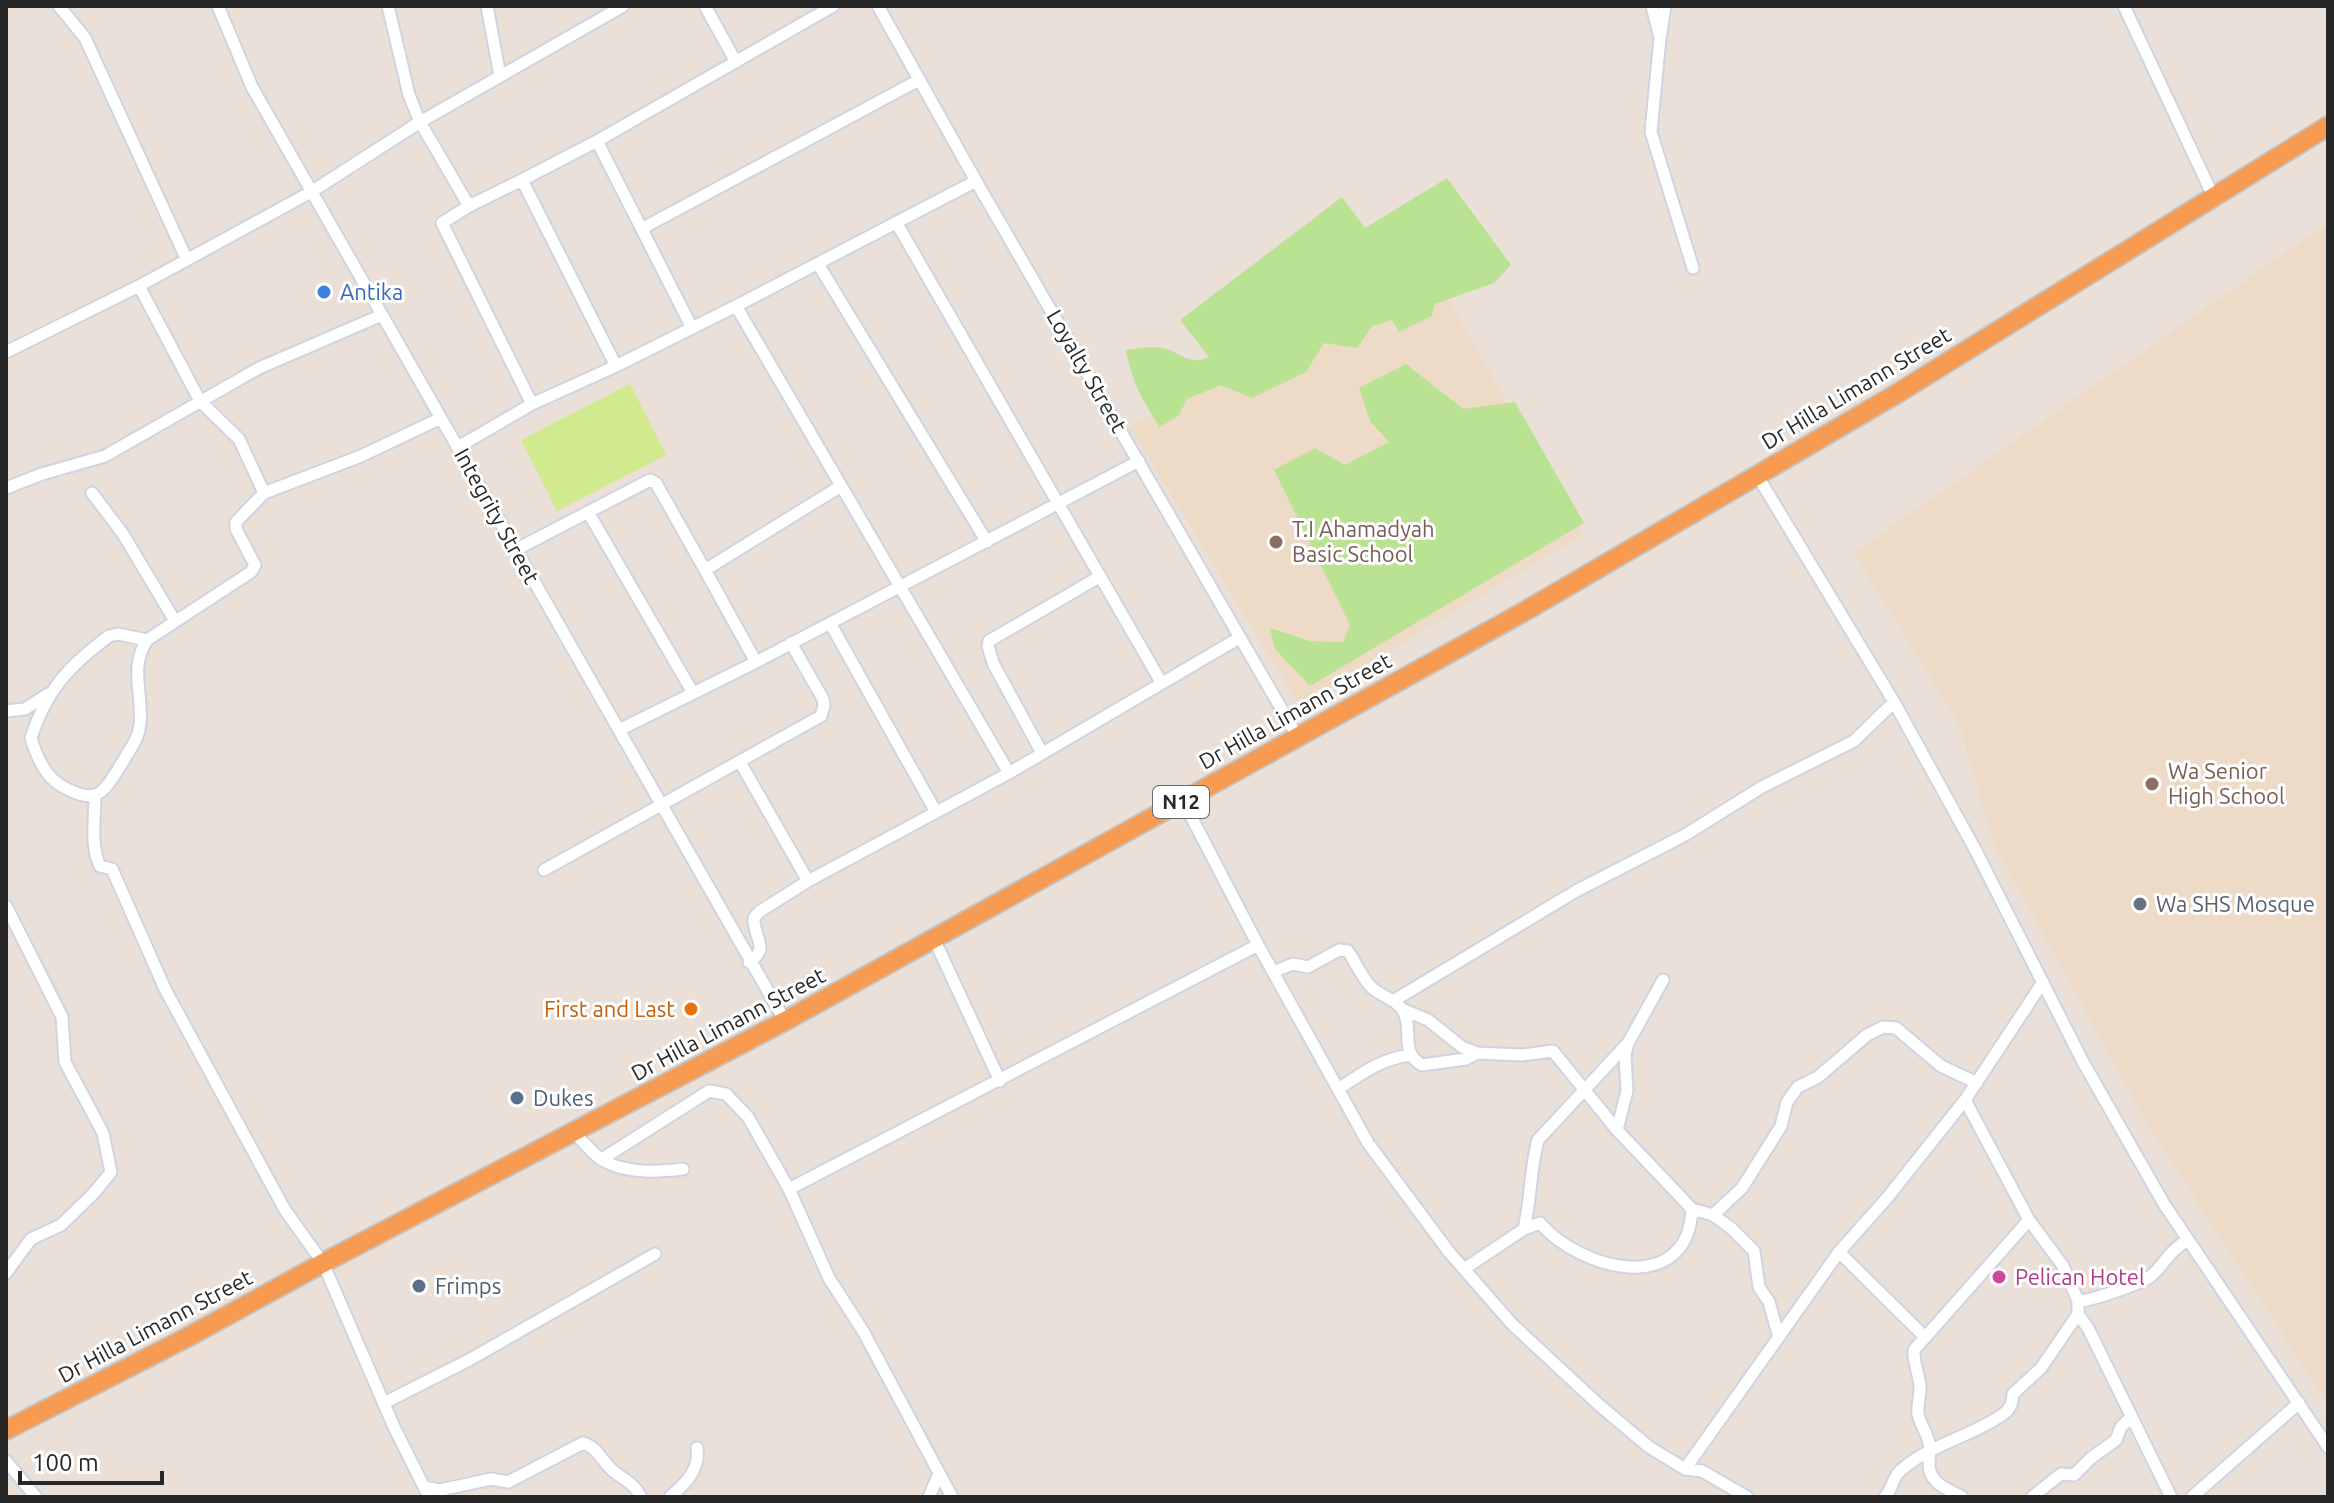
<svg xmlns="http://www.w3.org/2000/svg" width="2334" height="1503" viewBox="0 0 2334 1503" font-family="Ubuntu,sans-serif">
<rect width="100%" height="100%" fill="#eae0d8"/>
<path fill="#eddbc7" d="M 2328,223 L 2328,1404 L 2149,1127 L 1994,844 L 1959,724 L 1854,553 Z
M 1426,260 L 1583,535 L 1299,705 L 1130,427 Z"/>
<path fill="#bae293" d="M 1447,178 L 1511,265 L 1494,283 L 1435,304 L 1432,316 L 1399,332 L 1392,320 L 1372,326 L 1357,348 L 1324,343 L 1306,372 L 1252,398 L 1221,385 L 1187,399 L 1179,415 L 1160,427 C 1143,402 1131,380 1126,350 C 1138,349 1154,345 1166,349 C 1182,354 1191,366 1209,357 L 1180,320 L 1342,197 L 1365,228 Z
M 1406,364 L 1463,409 L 1515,402 L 1584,523 L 1310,686 L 1275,649 L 1270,628 L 1310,641 L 1343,642 L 1350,625 L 1274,470 L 1315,448 L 1345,465 L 1389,442 L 1370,421 L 1359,388 Z"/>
<path fill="#d1ea8e" d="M 630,384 L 666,455 L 557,511 L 521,440 Z"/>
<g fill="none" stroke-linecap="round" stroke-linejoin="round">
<g stroke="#ced4e1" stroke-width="15">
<path id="minor" d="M 59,6 L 85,38 L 187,260
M 218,6 L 252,87 L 785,1021
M 388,6 L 409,95 L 420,122 L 469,206
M 487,6 L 500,76
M 705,6 L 736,62
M 878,6 L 976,181 L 1297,736
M 1652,6 L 1660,38 L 1651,132 L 1693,268
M 2124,6 L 2214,198
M 1661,33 L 1665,6
M 597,141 L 833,6
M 522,180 L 597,141 L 692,328
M 896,222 L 1161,682
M 643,228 L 919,80
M 818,264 L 987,542
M 139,286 L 200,401 L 239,439 L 264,493
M 736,306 L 1009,773
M 6,352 L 139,286 L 311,192 L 420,122 L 623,6
M 532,404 L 442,223 L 469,206 L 522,180 L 616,366
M 458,447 L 532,404 L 616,366 L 736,306 L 976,181
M 1757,475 L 1894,702 L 1976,851 L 2083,1062 L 2164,1204 L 2328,1447
M 6,488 L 42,474 L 105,456 L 259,368 L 382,315
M 92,493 L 123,534 L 175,621
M 588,512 L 693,693
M 515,550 L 650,480 L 656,483 L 705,570
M 830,623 L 936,812
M 147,640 L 118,634 L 109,636 C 69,666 46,690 31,738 C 36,755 44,775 60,785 C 98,807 103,793 122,763 C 129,750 139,739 140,724 C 143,693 129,668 147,640 L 251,572 L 255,565 L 236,529 L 236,522 L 264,493 L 361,456 L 441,418
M 756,662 L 705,570 L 841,486
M 6,711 L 25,709 L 48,694
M 619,730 L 756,662 L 1139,461
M 1042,753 L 993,663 L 988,646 L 989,641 L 1099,577
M 740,762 L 808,881
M 95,796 C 95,820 90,845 100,866 L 112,869 L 165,989 L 285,1210 L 323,1263 L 394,1427 L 429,1497
M 1183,801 L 1258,945 L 1368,1143 L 1449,1252 L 1512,1324 L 1598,1404 L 1649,1447 L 1685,1469 L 1702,1471 L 1747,1497
M 544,870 L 821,716 L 824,706 L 823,699 L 791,643
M 6,906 L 62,1017 L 65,1062 L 103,1133 L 111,1172 L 94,1193 L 61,1225 L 31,1239 L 6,1273
M 934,939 L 1000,1081
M 749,962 C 771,948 753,938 754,918 L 759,912 L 808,881 L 1009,773 L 1239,638
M 1273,972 L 1293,964 L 1308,967 L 1339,950 L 1348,951 C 1356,963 1362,978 1372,988 C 1381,996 1395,999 1402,1009 C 1415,1029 1398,1051 1422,1065 L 1466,1059 L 1477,1053 L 1522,1055 L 1553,1051 L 1617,1130 L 1692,1209 L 1713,1215 L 1731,1228 L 1754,1251 L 1759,1287 L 1769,1302 L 1778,1334
M 1393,1001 L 1576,891 L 1685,835 L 1762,787 L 1854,741 L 1894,702
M 1402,1009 L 1428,1020 L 1462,1047 L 1477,1053
M 1338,1089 C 1365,1072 1377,1061 1409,1055
M 1965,1100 L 2029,1220 L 2063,1266 L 2078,1301 L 2078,1314 L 2088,1328 L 2171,1497
M 1617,1130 L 1627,1091 L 1625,1055 L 1628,1043 L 1663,980
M 574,1133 C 583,1141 592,1153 602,1160 C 627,1174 656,1172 683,1169
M 602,1159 L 709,1091 L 726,1094 L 748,1117 L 789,1189 L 829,1278 L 863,1331 L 952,1497
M 789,1189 L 1258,945
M 1713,1215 L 1742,1188 L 1781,1126 L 1787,1102 L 1798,1087 L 1818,1077 L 1867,1035 L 1883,1027 L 1896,1028 L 1941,1066 L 1977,1083
M 1524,1229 C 1531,1199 1530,1170 1538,1140 L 1628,1043
M 1839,1252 L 1925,1337
M 1464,1269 L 1524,1229 L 1540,1223 C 1580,1270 1688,1298 1692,1209
M 2078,1301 C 2091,1301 2140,1284 2151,1276 C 2165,1264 2170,1249 2187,1241
M 384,1403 L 469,1360 L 655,1254
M 6,1461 L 36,1497
M 1685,1469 L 1839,1252 L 1887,1198 L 1965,1100 L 2043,982
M 424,1487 L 440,1490 L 491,1479 L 508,1482 L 583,1443 C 597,1447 602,1461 612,1470 C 624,1480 634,1483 641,1497
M 670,1497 C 685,1484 700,1470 697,1448
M 929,1497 L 938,1476
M 1885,1497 C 1893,1488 1892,1478 1901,1470 C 1931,1444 1970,1437 2002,1415 C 2010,1410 2012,1404 2013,1394 L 2041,1368 L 2078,1314
M 1962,1497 C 1954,1492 1941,1488 1935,1480 C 1924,1468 1932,1456 1929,1443 C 1927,1433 1920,1424 1918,1414 C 1917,1405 1920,1397 1920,1388 C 1920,1375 1913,1364 1914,1350 L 2029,1220
M 2032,1497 L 2061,1474 L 2074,1475 L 2091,1458 L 2116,1440 L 2121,1427 L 2131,1417
M 2192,1497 L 2299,1403"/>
</g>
<g stroke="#c3c3c3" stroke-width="22">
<path id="trunk" d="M 6,1430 L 188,1337 L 323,1263 L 785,1021 L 1527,610 L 1898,393 L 2328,126"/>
</g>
<use href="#minor" stroke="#fff" stroke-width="11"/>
<use href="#trunk" stroke="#f89b52" stroke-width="18"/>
</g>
<circle fill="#3f7fe0" stroke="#fff" stroke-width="3" cx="324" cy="292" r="8"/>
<g fill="#8d6e63" stroke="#fff" stroke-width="3">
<circle cx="1276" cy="542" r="8"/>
<circle cx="2152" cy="784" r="8"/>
</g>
<circle fill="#6b7280" stroke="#fff" stroke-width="3" cx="2140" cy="904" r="8"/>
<circle fill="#e8710a" stroke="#fff" stroke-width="3" cx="691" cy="1009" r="8"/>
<g fill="#5c6f8a" stroke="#fff" stroke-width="3">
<circle cx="517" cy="1098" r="8"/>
<circle cx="419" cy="1286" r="8"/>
</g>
<circle fill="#d1479c" stroke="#fff" stroke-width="3" cx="1999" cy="1277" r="8"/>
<g text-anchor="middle" stroke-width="6" stroke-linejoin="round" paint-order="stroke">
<rect fill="#fff" stroke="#686868" stroke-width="2" x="1153" y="786" width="56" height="32" rx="6"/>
<g font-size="20" font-weight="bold" fill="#272727">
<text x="1181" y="809">N12</text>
</g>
<g font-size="22" fill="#366cbe" stroke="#fff" text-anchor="start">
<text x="340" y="300">Antika</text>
</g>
<g font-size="22" fill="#272727" stroke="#fff">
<text transform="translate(1087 371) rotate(60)" y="8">Loyalty Street</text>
<text transform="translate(1856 388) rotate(-31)" y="8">Dr Hilla Limann Street</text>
<text transform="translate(497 516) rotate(61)" y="8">Integrity Street</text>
<text transform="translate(1295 711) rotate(-29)" y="8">Dr Hilla Limann Street</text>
<text transform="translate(728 1024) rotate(-28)" y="8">Dr Hilla Limann Street</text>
<text transform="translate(155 1326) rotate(-28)" y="8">Dr Hilla Limann Street</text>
</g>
<g font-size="22" fill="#785e54" stroke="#fff" text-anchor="start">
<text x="1292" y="537">T.I Ahamadyah<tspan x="1292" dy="25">Basic School</tspan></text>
<text x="2168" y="779">Wa Senior<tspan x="2168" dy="25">High School</tspan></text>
</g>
<g font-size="22" fill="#5b616d" stroke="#fff" text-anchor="start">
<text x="2156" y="912">Wa SHS Mosque</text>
</g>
<g font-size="22" fill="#c56008" stroke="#fff" text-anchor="end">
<text x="675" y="1017">First and Last</text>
</g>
<g font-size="22" fill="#4e5e75" stroke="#fff" text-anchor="start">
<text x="533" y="1106">Dukes</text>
<text x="435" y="1294">Frimps</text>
</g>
<g font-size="22" fill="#b23c85" stroke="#fff" text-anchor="start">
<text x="2015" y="1285">Pelican Hotel</text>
</g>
</g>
<rect width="2334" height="1503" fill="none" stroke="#272727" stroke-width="16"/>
<path d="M20 1471v12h142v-12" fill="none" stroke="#272727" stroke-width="4"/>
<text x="32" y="1471" font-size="24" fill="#272727" stroke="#ffffff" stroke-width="6" paint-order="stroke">100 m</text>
</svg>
